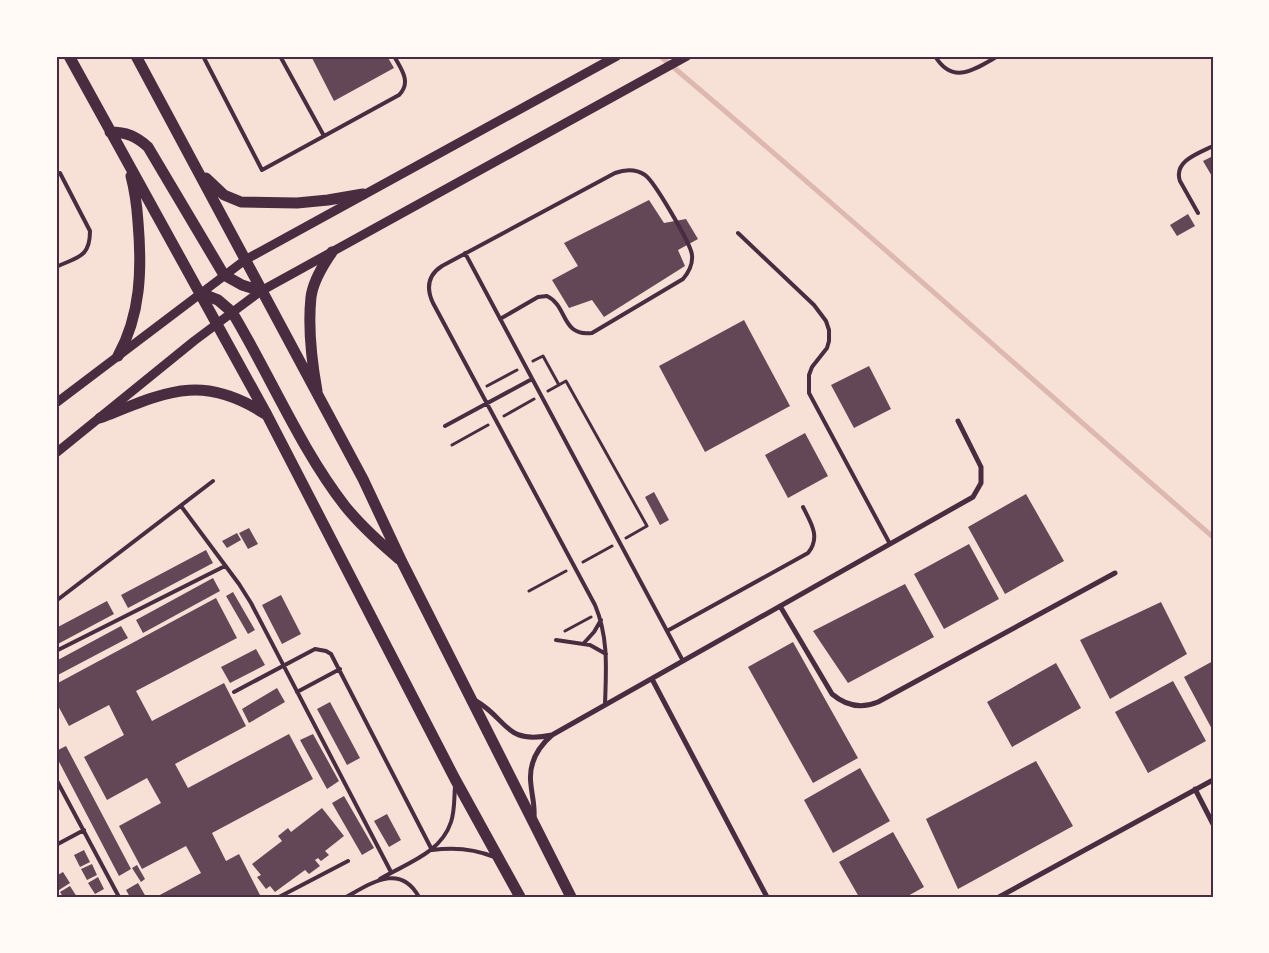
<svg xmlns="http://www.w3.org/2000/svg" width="1269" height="953" viewBox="0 0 1269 953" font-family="'Noto Serif',serif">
<rect width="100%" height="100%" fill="#f7e1d7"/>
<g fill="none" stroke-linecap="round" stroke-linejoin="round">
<path stroke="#dcb8b0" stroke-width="5" d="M 660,56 C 847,213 1028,377 1213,537"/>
</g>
<path fill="#644757" d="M 311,56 L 387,56 L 394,68 L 334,101 Z
M 1213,156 L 1213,178 L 1203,161 Z
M 649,200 L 664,223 L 686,219 L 698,239 L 678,250 L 685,266 L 604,317 L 592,300 L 569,308 L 552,280 L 578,266 L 564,243 Z
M 1188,214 L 1195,226 L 1177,236 L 1170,225 Z
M 744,320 L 790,406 L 705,452 L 659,366 Z
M 869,366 L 891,409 L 854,428 L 831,385 Z
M 805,433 L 828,476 L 788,498 L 765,455 Z
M 654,492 L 669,520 L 660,525 L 645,497 Z
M 1026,494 L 1064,561 L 1005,594 L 968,527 Z
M 249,528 L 258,544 L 248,549 L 239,533 Z
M 237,533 L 241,540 L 227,548 L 222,541 Z
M 969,544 L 999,599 L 944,629 L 914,574 Z
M 206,550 L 213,563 L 128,608 L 121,595 Z
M 213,578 L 220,591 L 143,633 L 136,620 Z
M 905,584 L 934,637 L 848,683 L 813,631 Z
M 233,592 L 255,630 L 248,634 L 226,596 Z
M 281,595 L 301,634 L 282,644 L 262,605 Z
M 216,598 L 237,638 L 136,691 L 152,721 L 224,683 L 246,726 L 175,764 L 188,788 L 289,734 L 313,779 L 212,833 L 226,861 L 239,854 L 260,895 L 256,897 L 156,897 L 201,873 L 186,846 L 142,869 L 119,826 L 161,803 L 147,778 L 107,800 L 84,757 L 124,735 L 109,705 L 69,726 L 56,702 L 56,684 Z
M 107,601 L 114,614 L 56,645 L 56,628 Z
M 1161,602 L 1187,654 L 1110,699 L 1080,640 Z
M 121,626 L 128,638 L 56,676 L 56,661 Z
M 793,642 L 858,758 L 813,783 L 748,667 Z
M 256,649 L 265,665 L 230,683 L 221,667 Z
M 1213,661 L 1213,731 L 1184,677 Z
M 1056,663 L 1081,708 L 1012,747 L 987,702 Z
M 1173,681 L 1206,741 L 1148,773 L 1115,712 Z
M 277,688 L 285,702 L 249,723 L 242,709 Z
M 330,702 L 360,758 L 347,765 L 317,709 Z
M 313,734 L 339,781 L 327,789 L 300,740 Z
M 66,746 L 131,869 L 119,876 L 56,756 L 56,751 Z
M 1036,761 L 1073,826 L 958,889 L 926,819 Z
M 860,768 L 890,821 L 833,853 L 804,800 Z
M 344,796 L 374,848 L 362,855 L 332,803 Z
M 322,808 L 344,836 L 325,851 L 329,855 L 321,861 L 318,858 L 315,860 L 320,866 L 309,874 L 305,870 L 275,892 L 270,886 L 266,889 L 257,877 L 261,875 L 252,864 L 282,841 L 278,836 L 288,828 L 291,832 Z
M 387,814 L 401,840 L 389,847 L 374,821 Z
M 893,832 L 924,887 L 906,897 L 859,897 L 839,862 Z
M 84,850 L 90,862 L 80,867 L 74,855 Z
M 92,864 L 97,875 L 87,880 L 81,869 Z
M 137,865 L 145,879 L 141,882 L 132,868 Z
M 63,872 L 70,883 L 59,890 L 56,885 L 56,876 Z
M 98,877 L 104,889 L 95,894 L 88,883 Z
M 138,883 L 146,897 L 130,897 L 126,890 Z
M 70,886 L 77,897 L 63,897 L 60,892 Z"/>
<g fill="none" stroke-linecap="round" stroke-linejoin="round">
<path stroke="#4a2c40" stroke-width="3" d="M 533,361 L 543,356 L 559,385
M 487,386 L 517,370
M 548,391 L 566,381 L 647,526 L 626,538
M 504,416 L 534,399
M 452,445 L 488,425
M 583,562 L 612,546
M 529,591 L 566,571
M 565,631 L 591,617"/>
<path stroke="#4a2c40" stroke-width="4" d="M 203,56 L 262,170 L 399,95 C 412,82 401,69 394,56
M 280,56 L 324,136
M 935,56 C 953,86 975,69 998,56
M 1198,213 L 1180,181 C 1173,161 1199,153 1213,146
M 738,233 L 814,305 L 826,321 L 829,330 L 829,341 L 827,348 L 812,367 L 809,375 L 809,393 L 890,544
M 465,253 L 683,661
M 56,267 C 77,257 90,258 90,231 L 60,173
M 500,319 L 538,297 L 547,296 C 568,306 561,337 592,333 L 683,279 C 689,272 693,265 692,255 C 691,244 654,181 645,175 C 636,169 626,169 615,173 L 442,266 C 428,275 426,288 433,303 L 595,605 C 609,638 606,671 605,705
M 445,426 L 532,379
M 181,506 L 239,584 L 251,603 L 391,872
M 56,601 L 213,481
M 667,631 L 808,553 C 821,537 811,523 803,507
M 556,640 L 590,645 L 606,654
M 584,643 L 594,632 L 601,620
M 56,651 L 225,566
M 234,692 L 315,649 L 326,651 L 331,654 L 432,850
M 297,692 L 340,669
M 56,779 L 119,897
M 56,845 L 84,830
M 432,850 C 454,847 473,848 494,857
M 380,879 C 407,863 441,853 451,822 C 455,810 454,798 455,787
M 279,897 L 348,861
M 346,897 C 370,884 400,862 419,897"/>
<path stroke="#4a2c40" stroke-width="5" d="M 780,606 L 832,694 C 846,706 861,709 878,702 L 1115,573
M 652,679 L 767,897
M 476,701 C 508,719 504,745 552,735
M 1195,789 L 1213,824
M 534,817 C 535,806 532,796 531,785 C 528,764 537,748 552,735 L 973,497 L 981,483 L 981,467 L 958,421
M 999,897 L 1213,780"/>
<path stroke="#4a2c40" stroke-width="9" d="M 56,403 L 245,260 L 617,56
M 56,453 L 194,341 L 261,291 L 687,56"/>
<path stroke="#4a2c40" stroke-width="11" d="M 69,56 L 267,415 L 455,779 L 520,897
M 136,56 L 363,479 L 402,562 L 571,897
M 110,132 C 126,132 136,136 148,147 L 224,275 L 242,285 L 261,291
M 206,178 L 224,195 L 241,202 L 297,203 L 328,200 L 363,194
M 200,293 L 218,300 L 232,312 C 270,375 300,448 345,506 C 361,526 380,543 399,559
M 118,356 C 141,314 142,269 138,222 C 137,207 135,191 131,176
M 317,391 C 312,363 308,325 311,297 C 313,281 323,265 332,252
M 100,418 C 164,393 201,372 265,414"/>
</g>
<rect width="1269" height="953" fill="none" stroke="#fffaf5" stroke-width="115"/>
<rect x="58" y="58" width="1154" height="838" fill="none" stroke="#4a2c40" stroke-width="2"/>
</svg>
